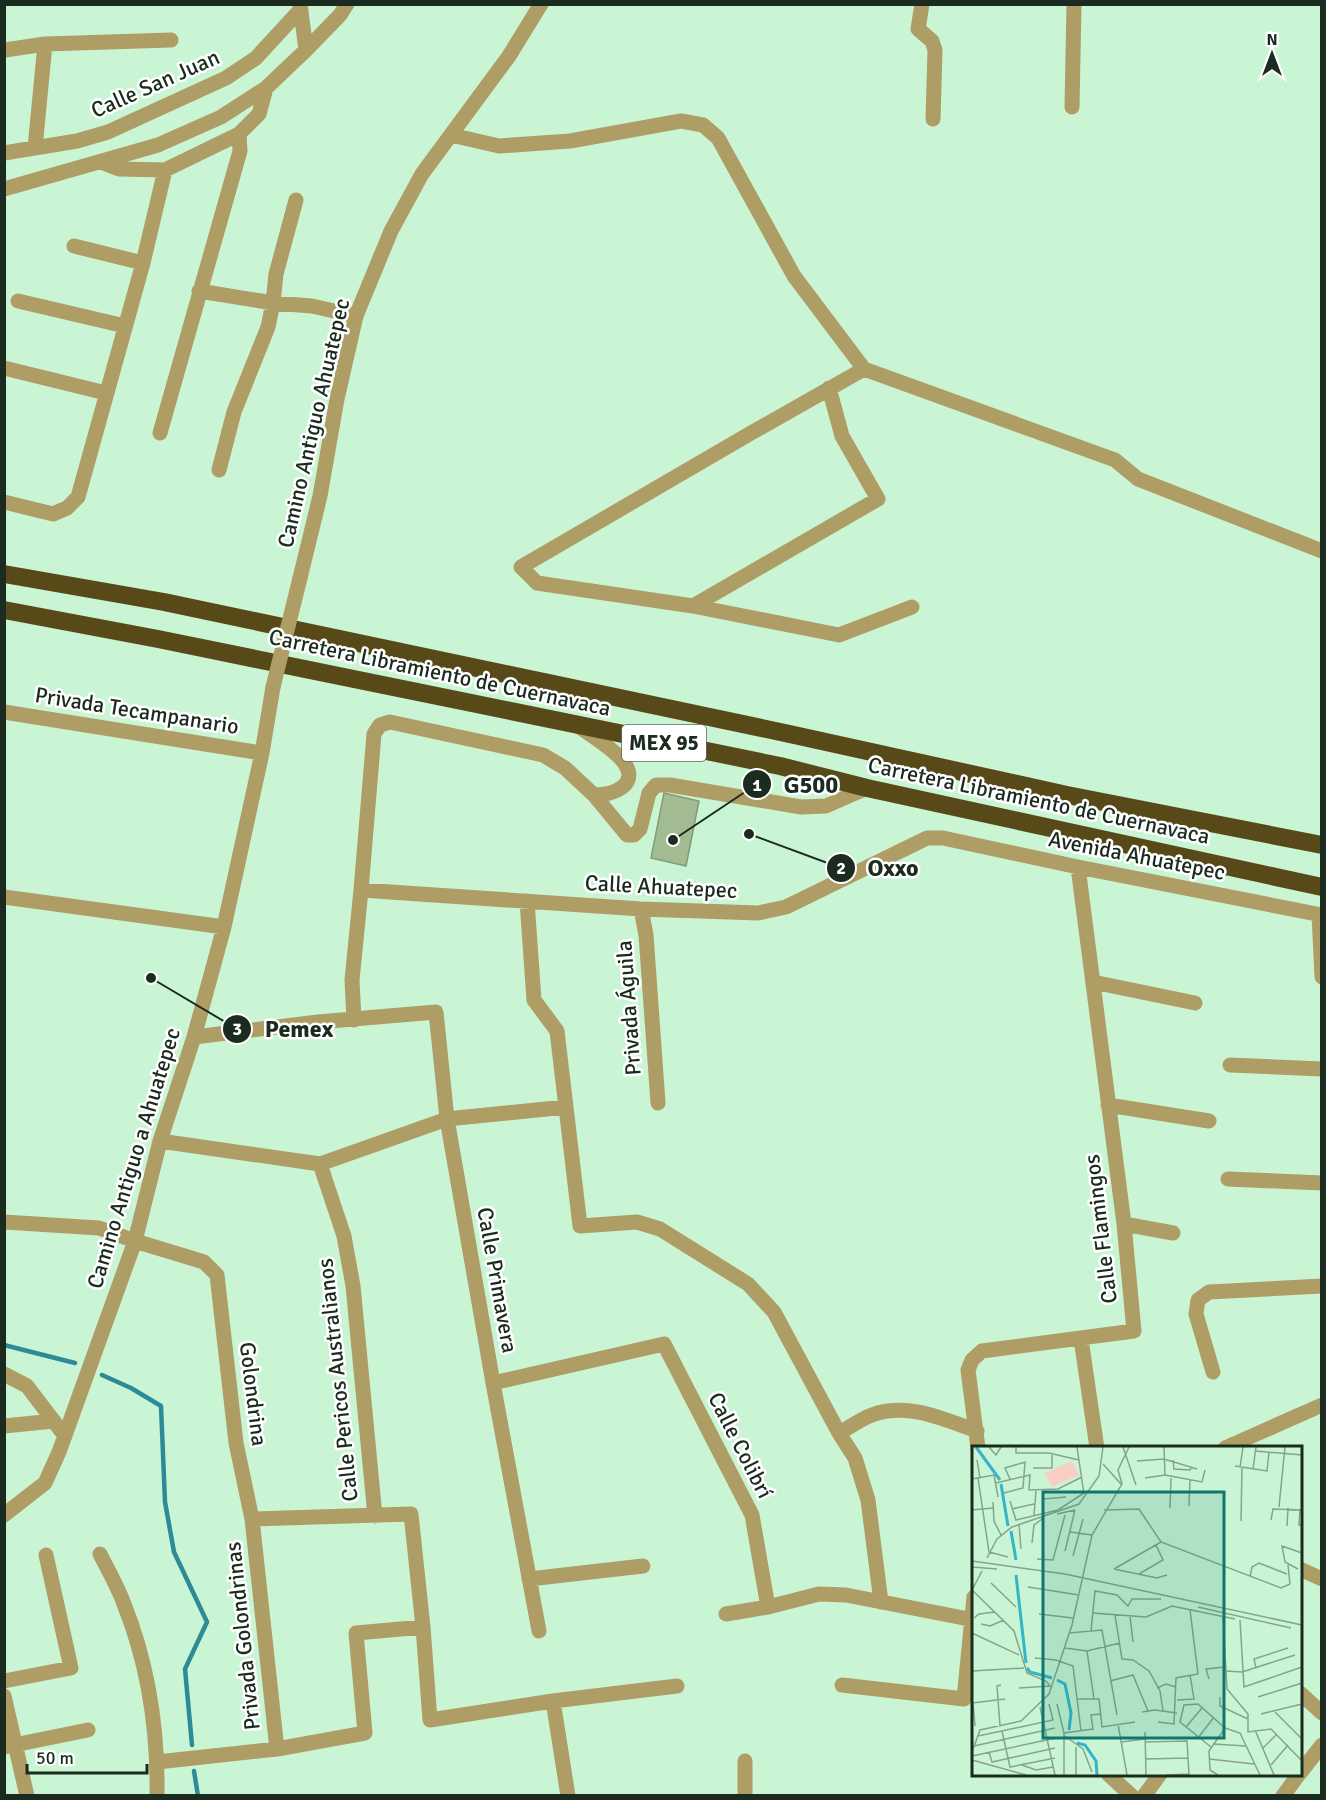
<svg xmlns="http://www.w3.org/2000/svg" width="1326" height="1800" viewBox="0 0 1326 1800" font-family="Signika,sans-serif">
<rect width="100%" height="100%" fill="#caf5d4"/>
<g fill="none" stroke-linecap="round" stroke-linejoin="round">
<path stroke="#2d8b97" stroke-width="4.5" d="M 4,1345 L 75,1363
M 102,1375 L 131,1388 L 161,1406 L 165,1502 L 174,1552 L 207,1622 L 185,1669 L 192,1745
M 194,1771 L 198,1796"/>
</g>
<path fill="#a3bb92" stroke="#859b74" stroke-width="1.5" d="M 664,793 L 699,801 L 686,866 L 651,858 Z"/>
<g fill="none" stroke-linecap="round" stroke-linejoin="round">
<path stroke="#ae9d65" stroke-width="15" d="M 300,4 L 306,50
M 922,4 L 918,29 L 932,41 L 935,50 L 933,119
M 5,50 L 45,44 L 171,40
M 1072,107 L 1074,4
M 451,135 L 499,146 L 570,141 L 681,121 L 703,125 L 718,138 L 794,276 L 864,369 L 1115,460 L 1138,479 L 1322,551
M 35,148 L 45,44
M 4,153 L 77,141 L 108,132 L 226,78 L 256,58 L 301,9
M 101,162 L 119,169 L 165,170 L 239,134 L 259,114 L 266,88
M 4,189 L 158,145 L 221,117 L 266,88 L 306,50 L 340,15 L 347,4
M 74,246 L 143,263
M 199,291 L 273,303 L 312,306 L 356,316
M 18,301 L 125,326
M 4,368 L 106,393
M 864,369 L 751,433 L 521,567 L 537,583 L 693,606 L 839,635 L 912,607
M 160,433 L 240,151 L 239,134
M 219,470 L 234,412 L 268,327 L 273,303 L 276,274 L 296,200
M 4,502 L 53,514 L 67,508 L 78,497 L 143,263 L 165,170
M 300,578 L 320,496 L 337,399 L 356,316 L 391,231 L 422,174 L 509,56 L 541,4
M 693,606 L 878,499 L 842,436 L 829,388
M 4,712 L 262,753
M 578,726 C 592,736 612,748 622,760 C 642,784 614,795 594,795
M 361,890 L 641,909 L 758,913 L 786,907 L 927,838 L 943,838 L 1078,867 L 1322,915
M 4,897 L 224,927
M 527,901 L 534,1000 L 557,1031 L 580,1226 L 637,1222 L 660,1229 L 748,1284 L 774,1312 L 839,1433 L 855,1458 L 868,1500 L 881,1602
M 641,909 L 646,935 L 658,1103
M 1319,915 L 1322,977
M 1093,982 L 1195,1003
M 354,1020 L 352,980 L 361,890 L 374,734 L 380,725 L 390,722 L 543,755 L 565,768 L 594,795 L 627,835 L 634,835 L 640,829 L 649,793 L 656,785 L 670,785 L 801,807 L 826,806 L 867,788
M 194,1037 L 318,1022 L 436,1012 L 447,1119 L 493,1383 L 539,1631
M 1230,1065 L 1322,1069
M 1108,1105 L 1209,1121
M 160,1141 L 320,1164 L 447,1119 L 566,1107
M 320,1164 L 344,1236 L 353,1286 L 375,1516
M 1228,1179 L 1322,1183
M 4,1222 L 99,1228 L 135,1241 L 204,1262 L 217,1275 L 236,1443 L 252,1519 L 277,1749
M 1124,1224 L 1173,1233
M 1081,1339 L 1097,1448
M 1213,1372 L 1196,1314 L 1198,1300 L 1209,1292 L 1322,1286
M 4,1374 L 27,1386 L 65,1436
M 493,1383 L 664,1344 L 752,1515 L 768,1607
M 4,1426 L 54,1421
M 839,1433 C 850,1427 861,1419 872,1415 C 908,1402 943,1419 977,1431
M 978,1448 L 968,1370 L 972,1360 L 982,1351 L 1134,1331 L 1124,1224 L 1078,867
M 1225,1448 L 1322,1405
M 4,1515 L 45,1483 L 59,1452 L 135,1241 L 160,1141 L 194,1037 L 224,927 L 262,753 L 273,687
M 252,1519 L 411,1514 L 423,1627 L 430,1720 L 553,1701 L 677,1686
M 100,1554 C 108,1570 118,1587 124,1604 C 148,1664 158,1731 157,1796
M 1300,1569 L 1322,1579
M 529,1579 L 643,1566
M 726,1614 L 768,1607 L 819,1594 L 846,1595 L 974,1620
M 4,1681 L 71,1668 L 46,1555
M 842,1685 L 964,1699 L 974,1597
M 1300,1693 L 1322,1713
M 4,1696 L 27,1796
M 553,1701 L 568,1796
M 4,1747 L 88,1730
M 745,1761 L 745,1796
M 157,1762 L 277,1749 L 365,1733 L 356,1633 L 423,1627
M 1300,1773 L 1322,1745
M 1108,1774 L 1132,1796
M 1144,1796 L 1160,1774
M 1283,1796 L 1299,1774"/>
<path stroke="#584919" stroke-width="18" d="M 4,574 L 164,602 L 785,733 L 1067,795 L 1322,845
M 4,610 L 158,639 L 780,766 L 867,788 L 1322,887"/>
<path stroke="#ae9d65" stroke-width="15" d="M 273,687 L 300,578"/>
</g>
<g text-anchor="middle" stroke-width="5" stroke-linejoin="round" paint-order="stroke">
<rect fill="#fff" stroke="#5f6b62" stroke-width="1.5" x="622" y="725" width="84" height="36" rx="4.5"/>
<g font-size="21" font-weight="bold" fill="#1b2b1f">
<text x="664" y="750">MEX 95</text>
</g>
<g font-size="22" fill="#1b2b1f" stroke="#fff">
<text transform="translate(155 83) rotate(-24)" y="8">Calle San Juan</text>
<text transform="translate(313 423) rotate(-77)" y="8">Camino Antiguo Ahuatepec</text>
<text transform="translate(440 672) rotate(12)" y="8">Carretera Libramiento de Cuernavaca</text>
<text transform="translate(137 710) rotate(9)" y="8">Privada Tecampanario</text>
<text transform="translate(1039 800) rotate(12)" y="8">Carretera Libramiento de Cuernavaca</text>
<text transform="translate(1137 855) rotate(11)" y="8">Avenida Ahuatepec</text>
<text transform="translate(661 886) rotate(3)" y="8">Calle Ahuatepec</text>
<text transform="translate(628 1008) rotate(-94)" y="8">Privada Águila</text>
<text transform="translate(133 1158) rotate(-73)" y="8">Camino Antiguo a Ahuatepec</text>
<text transform="translate(1100 1229) rotate(-97)" y="8">Calle Flamingos</text>
<text transform="translate(498 1280) rotate(80)" y="8">Calle Primavera</text>
<text transform="translate(337 1380) rotate(-96)" y="8">Calle Pericos Australianos</text>
<text transform="translate(254 1394) rotate(83)" y="8">Golondrina</text>
<text transform="translate(741 1445) rotate(63)" y="8">Calle Colibrí</text>
<text transform="translate(242 1636) rotate(-96)" y="8">Privada Golondrinas</text>
</g>
</g>
<g transform="translate(972 1446)">
<rect width="330" height="330" fill="#caf5d4"/>
<path d="M 100,15 L 107,29 L 80,41 L 73,27 Z" fill="#facec5"/>
<path fill="none" stroke="#35b4ca" stroke-width="3" d="M 4,1 L 28,34M 29,38 L 36,80M 39,85 L 44,114M 44,129 L 54,217M 55,222 L 58,226 L 80,232M 85,234 L 93,238 L 99,267 L 97,284M 105,297 L 113,299 L 124,315 L 125,329"/>
<path fill="none" stroke="#84a48c" stroke-width="1.5" d="M 17,1 L 24,9 L 29,1M 44,1 L 44,7 L 77,7 L 107,14M 105,1 L 112,48M 151,1 L 164,39M 192,1 L 193,29M 284,5 L 330,9M 5,14 L 8,32M 201,14 L 202,23 L 218,24 L 220,21M 165,15 L 192,13 L 225,23M 131,18 L 149,38M 263,20 L 295,25 L 297,6M 268,21 L 271,1M 61,22 L 80,22 L 80,9M 281,23 L 284,1M 193,29 L 230,36 L 233,24M 6,32 L 17,106 L 36,111M 173,32 L 193,29M 0,33 L 22,29 L 26,51M 24,37 L 58,29 L 57,44 L 86,43 L 110,31M 32,47 L 51,42 L 53,16 L 33,22 L 38,33M 71,53 L 94,51M 38,55 L 44,74 L 86,64 L 112,47M 21,56 L 22,75 L 29,89M 217,60 L 218,34M 307,61 L 313,1M 198,62 L 199,32M 40,63 L 62,58M 328,63 L 327,79 L 330,79M 0,64 L 21,62M 132,64 L 167,63 L 189,96 L 309,142 L 318,138M 85,68 L 103,64M 62,69 L 64,45M 299,74 L 301,63 L 330,64M 269,75 L 270,21M 47,78 L 49,103M 315,80 L 316,62M 98,86 L 120,89M 60,97 L 62,79 L 70,73M 93,105 L 103,64M 101,110 L 111,73M 15,112 L 25,93 L 40,81 L 107,58 L 127,30 L 131,1M 65,113 L 81,114 L 93,69M 0,115 L 93,128 L 330,179M 316,119 L 318,138M 0,121 L 25,123M 142,123 L 185,132 L 195,129M 142,123 L 189,96M 326,123 L 313,116 L 310,100 L 330,107M 167,128 L 191,114 L 184,99M 278,131 L 280,121 L 287,117 L 315,128M 19,137 L 44,161M 56,141 L 107,149M 0,144 L 42,185 L 55,227 L 74,235 L 80,242M 0,144 L 10,125M 226,161 L 319,182M 120,167 L 174,171 L 200,160 L 263,173M 67,168 L 101,172M 143,169 L 150,213 L 161,214 L 177,225 L 188,245 L 191,265M 158,170 L 161,196M 251,171 L 255,243 L 276,268 L 276,286 L 299,283 L 330,315M 2,172 L 7,168 L 23,166M 268,174 L 272,241 L 330,221M 9,178 L 18,180 L 32,174M 119,185 L 123,145 L 145,149 L 156,160 L 160,153 L 189,153M 0,187 L 47,209M 97,187 L 130,184 L 145,269M 93,202 L 115,205 L 148,197M 115,205 L 122,253M 63,212 L 84,214 L 101,220 L 109,285M 284,222 L 282,213 L 316,202M 0,225 L 52,222M 254,225 L 270,226 L 323,209M 237,233 L 234,223 L 253,221M 138,235 L 161,229 L 176,265M 47,242 L 78,240M 185,242 L 194,238 L 204,241M 248,251 L 248,260 L 276,273M 286,251 L 330,237M 105,253 L 127,253 L 130,281 L 163,276M 205,254 L 222,253 L 218,229M 0,257 L 33,253M 1,257 L 3,280M 85,258 L 92,287 L 92,329M 68,261 L 83,329M 170,266 L 183,264 L 205,267M 303,266 L 330,293M 289,268 L 330,258M 186,276 L 202,278 L 204,232 L 226,228 L 218,164M 146,278 L 155,329M 28,280 L 25,240 L 29,239M 214,281 L 230,262M 283,284 L 302,329M 30,285 L 38,321 L 83,312M 173,286 L 174,329M 92,287 L 121,283 L 119,269 L 129,268M 6,290 L 81,274 L 77,258M 93,290 L 111,303 L 120,326M 226,292 L 242,271M 149,296 L 173,293M 173,296 L 215,295 L 217,329M 241,298 L 274,300M 2,300 L 83,282M 239,301 L 208,276 L 212,259 L 226,258 L 253,282 L 268,287 L 288,329M 291,302 L 305,288M 0,306 L 8,284 L 49,275 L 77,248 L 100,179 L 120,89 L 150,38 L 146,24 L 157,1M 17,306 L 20,316 L 83,302M 0,310 L 84,292M 173,313 L 216,312M 237,313 L 282,318M 0,314 L 54,329M 50,319 L 64,324 L 81,321M 299,319 L 316,299M 104,329 L 104,301M 194,329 L 217,328M 246,329 L 238,324 L 237,305 L 253,282"/>
<path fill="#0f766e" fill-opacity="0.15" stroke="#0f766e" stroke-width="3" d="M 71,46 L 252,46 L 252,292 L 71,292 Z"/>
<rect width="330" height="330" fill="none" stroke="#1b2b1f" stroke-width="3"/>
</g>
<path fill="none" stroke="#1b2b1f" stroke-width="2" d="M673 840L757 784M749 834L841 868M151 978L237 1029"/>
<g fill="#1b2b1f" stroke="#fff" stroke-width="2">
<circle cx="673" cy="840" r="6"/>
<circle cx="749" cy="834" r="6"/>
<circle cx="151" cy="978" r="6"/>
<circle cx="757" cy="784" r="15"/>
<circle cx="841" cy="868" r="15"/>
<circle cx="237" cy="1029" r="15"/>
</g>
<g font-size="18" text-anchor="middle" font-weight="bold" fill="#fff">
<text x="757" y="791">1</text>
<text x="841" y="874">2</text>
<text x="237" y="1035">3</text>
</g>
<g font-size="24" text-anchor="middle" font-weight="bold" fill="#1b2b1f" stroke="#fff" stroke-width="5" stroke-linejoin="round" paint-order="stroke">
<text x="811" y="793">G500</text>
<text x="893" y="876">Oxxo</text>
<text x="299" y="1037">Pemex</text>
</g>
<rect width="1326" height="1800" fill="none" stroke="#1b2b1f" stroke-width="12"/>
<g transform="translate(1272 54)" stroke="#ffffff" stroke-width="4.5" paint-order="stroke">
<path d="M0-4.5L10 22L0 15L-10 22Z" fill="#1b2b1f"/>
<text y="-9" font-size="16" font-weight="bold" text-anchor="middle" fill="#1b2b1f">N</text>
</g>
<path d="M27 1764v9h120v-9" fill="none" stroke="#1b2b1f" stroke-width="3"/>
<text x="36" y="1764" font-size="18" fill="#1b2b1f" stroke="#ffffff" stroke-width="4.5" paint-order="stroke">50 m</text>
</svg>
